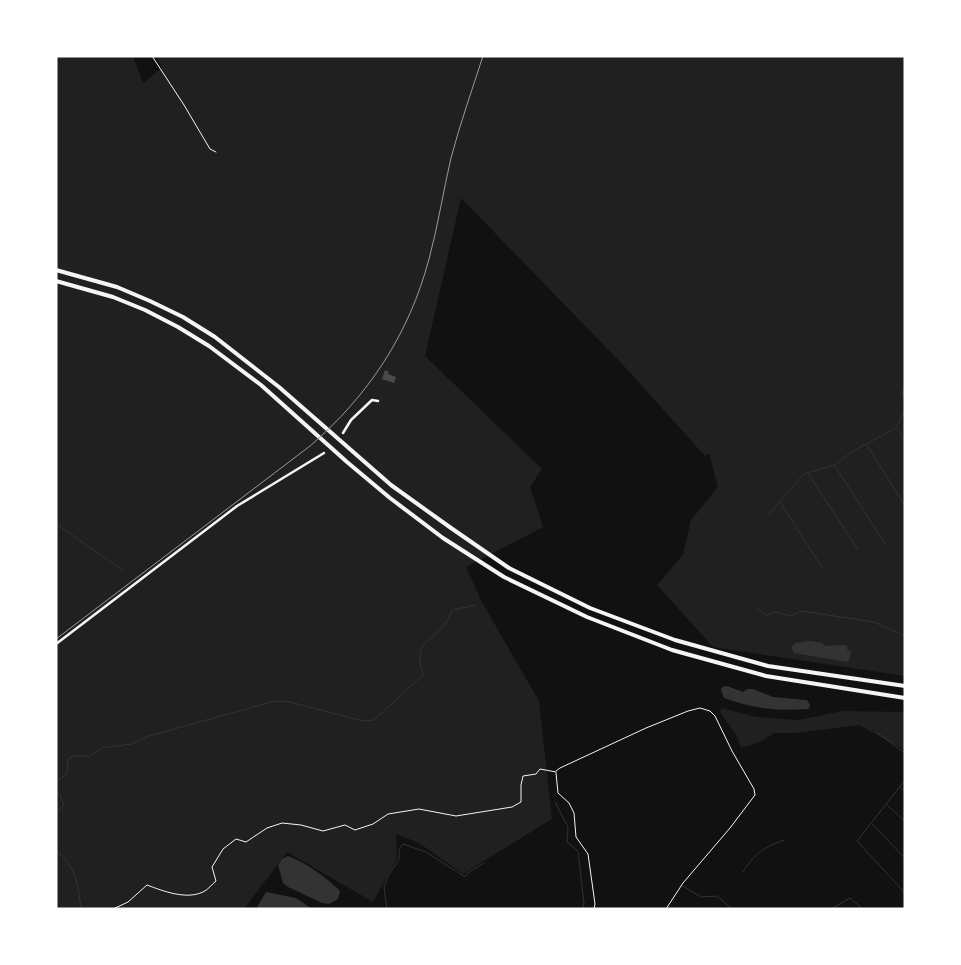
<svg xmlns="http://www.w3.org/2000/svg" width="961" height="965" viewBox="0 0 961 965" font-family="Cabin,sans-serif">
<rect width="100%" height="100%" fill="#111"/>
<path fill="#202020" d="M 56,56 L 133,56 L 143,83 L 162,68 L 156,56 L 905,56 L 905,676 L 713,647 L 657,585 L 683,555 L 691,520 L 718,487 L 709,453 L 705,456 L 624,366 L 461,198 L 425,356 L 542,469 L 530,487 L 543,527 L 466,567 L 482,602 L 539,701 L 552,819 L 463,874 L 419,843 L 396,834 L 397,859 L 373,902 L 287,852 L 244,909 L 56,909 Z
M 722,708 L 756,717 L 798,720 L 843,711 L 905,712 L 905,750 L 859,725 L 795,733 L 774,733 L 760,742 L 741,748 L 736,735 L 720,712 Z"/>
<path fill="#333" d="M 810,641 L 823,643 L 824,646 L 845,645 L 848,647 L 847,650 L 851,651 L 849,660 L 847,662 L 794,653 L 791,647 L 796,643 Z
M 727,686 L 743,692 L 747,689 L 753,689 L 773,697 L 807,700 L 810,705 L 809,709 C 777,711 754,709 724,698 L 721,690 L 722,687 Z
M 288,856 C 307,863 324,876 339,890 L 340,892 L 338,899 L 329,904 L 322,903 L 288,887 L 283,883 L 278,865 L 282,859 Z
M 266,892 L 296,898 L 312,909 L 256,909 Z"/>
<g fill="none" stroke-linecap="round" stroke-linejoin="round">
<path stroke="#333" stroke-width="1" d="M 905,387 L 902,393 L 905,400
M 897,429 L 905,441
M 867,445 L 905,506
M 835,466 L 886,545
M 808,473 L 858,550
M 780,502 L 823,569
M 769,514 L 804,474 L 835,465 L 853,451 L 896,428 L 905,409
M 56,524 L 124,571
M 756,607 L 766,616 L 775,612 L 791,616 L 801,611 L 874,622 L 905,636
M 877,733 L 905,753
M 905,780 L 857,841 L 905,893
M 56,782 L 67,774 L 68,759 L 73,756 L 90,756 L 102,748 L 132,744 L 149,736 L 275,701 L 290,702 L 363,721 L 374,720 L 423,675 C 412,637 432,645 447,621 C 449,618 450,614 452,610 L 476,605
M 900,787 L 905,791
M 56,792 L 60,794 L 64,805 L 56,812
M 555,802 L 568,827 L 567,842 L 578,851 L 584,904 L 582,909
M 887,805 L 905,821
M 872,824 L 905,858
M 56,850 C 76,867 78,884 81,909
M 743,872 C 756,852 763,848 784,840
M 683,886 L 701,897 L 717,896 L 732,909
M 387,909 L 384,887 L 388,876 L 399,860 L 399,850 L 403,844 L 426,852 L 465,877 L 469,872 L 484,863
M 831,909 L 850,898 L 863,909"/>
</g>
<path fill="#4a4a4a" d="M 385,370 L 389,372 L 388,374 L 396,377 L 394,383 L 382,379 Z"/>
<g fill="none" stroke-linecap="round" stroke-linejoin="round">
<path stroke="#f5f5f5" stroke-width="1" d="M 556,771 L 560,768 L 646,728 L 688,711 L 700,708 L 710,711 L 715,716 L 732,751 L 754,789 L 755,795 L 730,828 L 683,883 L 666,909
M 556,773 L 558,793 L 569,803 L 574,813 L 576,837 L 588,854 L 595,904 L 594,909
M 113,909 L 128,902 L 147,885 C 163,891 186,900 203,892 C 208,890 212,884 216,881 L 212,867 L 223,849 L 236,839 L 246,842 L 267,828 L 282,823 L 301,825 L 323,831 L 345,825 L 355,830 L 373,824 L 388,814 L 419,809 L 456,816 L 512,807 L 521,802 L 521,785 L 523,776 L 536,774 L 540,769 L 556,772"/>
<path stroke="#f5f5f5" stroke-width="1" d="M 152,56 L 184,105 L 210,149 L 216,152"/>
<path stroke="#f5f5f5" stroke-width="2.5" d="M 343,433 L 351,420 L 372,400 L 378,401
M 56,644 L 237,506 L 324,453"/>
<path stroke="#f5f5f5" stroke-width="4" d="M 56,270 L 117,287 L 150,301 L 183,317 L 215,337 L 279,387 L 391,485 L 451,528 L 509,568 L 590,608 L 675,640 L 768,666 L 905,686
M 56,281 L 113,297 L 145,310 L 178,327 L 209,346 L 261,385 L 347,462 L 390,498 L 443,538 L 504,577 L 587,617 L 672,650 L 766,676 L 905,698"/>
<path stroke="#9a9a9a" stroke-width="1" d="M 56,639 L 310,446 C 369,395 409,334 429,259 C 438,226 443,192 451,158 C 460,124 472,90 483,56"/>
</g>
<rect width="961" height="965" fill="none" stroke="#ffffff" stroke-width="115"/>
</svg>
